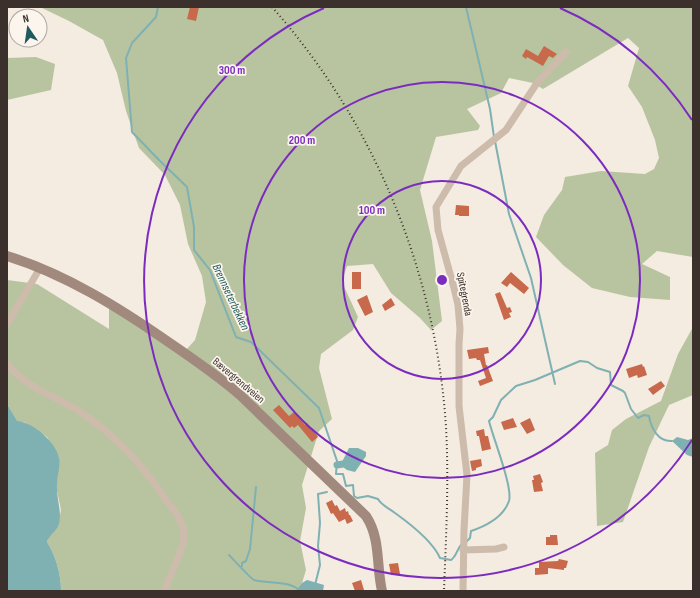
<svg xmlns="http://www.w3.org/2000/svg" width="700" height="598" viewBox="0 0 700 598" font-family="'Sofia Sans Condensed',sans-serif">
<rect width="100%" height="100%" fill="#f4ebe1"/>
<path fill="#b8c4a0" d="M 40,7 L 693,7 L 693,257 L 657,251 L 642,264 L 670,277 L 670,300 L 630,297 L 592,288 L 563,265 L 536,237 L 544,215 L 562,190 L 565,177 L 601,171 L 645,174 L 654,169 L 659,158 L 655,140 L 642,107 L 628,86 L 639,48 L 628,38 L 543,89 L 533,83 L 509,78 L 501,93 L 467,109 L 480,126 L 478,130 L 436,137 L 420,190 L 432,241 L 442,321 L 431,330 L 420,318 L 391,293 L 373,264 L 347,266 L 342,282 L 358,317 L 353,330 L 321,354 L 319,368 L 332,419 L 319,431 L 302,485 L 306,508 L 300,541 L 306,570 L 302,583 L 295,591 L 61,591 C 61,574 56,556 47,542 L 49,537 L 58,526 L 61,510 L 56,486 L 59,458 L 47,437 L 24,422 L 17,422 L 7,404 L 7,280 L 37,284 L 109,329 L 109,306 L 186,350 L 195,340 L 206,302 L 202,276 L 188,244 L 180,205 L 165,175 L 139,148 L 126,111 L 117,73 L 103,40 L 69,21 Z
M 36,57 L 55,64 L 51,90 L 7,100 L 7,58 Z
M 693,327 L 693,395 L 669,405 L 649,447 L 623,522 L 597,526 L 595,453 L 608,445 L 612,430 L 626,419 L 661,401 L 678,354 Z"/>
<path fill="#7fb0b2" d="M 7,404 L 17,421 C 33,422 56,442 59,458 C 61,467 56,478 57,488 C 57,501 62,512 59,524 C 57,531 49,535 47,542 C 56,556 61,574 61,591 L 7,591 Z
M 677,437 L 688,440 L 693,438 L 693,457 L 687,455 L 672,441 Z
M 349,448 L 358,448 L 366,452 L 366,456 L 355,472 L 347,470 L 343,467 L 342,462 Z
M 307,580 L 324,585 L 323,591 L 295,591 L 302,583 Z"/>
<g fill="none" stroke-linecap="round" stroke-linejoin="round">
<path stroke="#7fb0b2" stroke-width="2" d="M 158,7 L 156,17 L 132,43 L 126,58 L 132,132 L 159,160 L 187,187 L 194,227 L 194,250 L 210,270 L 236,337 L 251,342 L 319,408 L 337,461 L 336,474 L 343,474 L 346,486 L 353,485 L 354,496 L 357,498 L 368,496 L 378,499 C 382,506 389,508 395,513 C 409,523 433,542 440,558 L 451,560 C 457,556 457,548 462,544
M 466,7 L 490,109 L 494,137
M 495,141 L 509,214 L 531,278 L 555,384
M 466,542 L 470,538 L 471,531 C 486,526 503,518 509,501 C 513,487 493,438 489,421 L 493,417 L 501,400 L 516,386 L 535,380 L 580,361 L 588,362 L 597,368 L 610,372 L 611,385 L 623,391 L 625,393 L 631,409 L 638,418 L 644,415 L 649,416 C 651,428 658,442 672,441
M 229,555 C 234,560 250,578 254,580 C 268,584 290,580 300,591
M 242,566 L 242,563 L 246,561 L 250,549 L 256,487
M 315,585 L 320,565 L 318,546 L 320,523 L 318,494 L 327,492"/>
<path stroke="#7fb0b2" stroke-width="7" d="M 337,465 L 343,464"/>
</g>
<path fill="#c8694b" d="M 190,7 L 199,7 L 196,21 L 187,19 Z
M 544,46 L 557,54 L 553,58 L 549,56 L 543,66 L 527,57 L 526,59 L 522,56 L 526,49 L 538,56 Z
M 456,205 L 469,206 L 469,216 L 459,216 L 459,215 L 455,215 Z
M 352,272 L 361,272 L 361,289 L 352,289 Z
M 511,272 L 529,288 L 524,294 L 510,283 L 507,287 L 501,283 Z
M 500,292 L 507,308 L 510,307 L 512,312 L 509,313 L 511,317 L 504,320 L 495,294 Z
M 367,295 L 373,312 L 365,316 L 357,300 Z
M 391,298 L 395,305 L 385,311 L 382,305 Z
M 488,347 L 489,353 L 484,354 L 486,365 L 487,365 L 493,381 L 480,386 L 478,381 L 486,378 L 480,360 L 477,360 L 476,358 L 469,359 L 467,350 Z
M 642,364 L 643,367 L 644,366 L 647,375 L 638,378 L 637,375 L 629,378 L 626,369 Z
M 661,381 L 665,386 L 653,395 L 648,389 Z
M 279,405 L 289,416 L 294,412 L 305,425 L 307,423 L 318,437 L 312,442 L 298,425 L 294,428 L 292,426 L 290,428 L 273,410 Z
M 513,418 L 517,427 L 504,430 L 501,422 Z
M 530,418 L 535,430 L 527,434 L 520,423 Z
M 484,429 L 485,436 L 488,436 L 491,449 L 482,451 L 479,436 L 477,436 L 476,431 Z
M 481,459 L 482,466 L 476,468 L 476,470 L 472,471 L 470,461 Z
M 540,474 L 543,482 L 541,483 L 543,491 L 534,492 L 532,480 L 534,480 L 533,476 Z
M 332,500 L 335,506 L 337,505 L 340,511 L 345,508 L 346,512 L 348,511 L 349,515 L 350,515 L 353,521 L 347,524 L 345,519 L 339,522 L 333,513 L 331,514 L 326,503 Z
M 550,535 L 557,535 L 558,545 L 546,545 L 546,537 L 550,537 Z
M 559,559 L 568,561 L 566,568 L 564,568 L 564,570 L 548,568 L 548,574 L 535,575 L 535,568 L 539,568 L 539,562 L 558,561 Z
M 398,563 L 400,574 L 391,575 L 389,564 Z
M 361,580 L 364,590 L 355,591 L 352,583 Z"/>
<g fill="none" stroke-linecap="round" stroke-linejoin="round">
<path stroke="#cdbbac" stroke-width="7" d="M 7,324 L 40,268
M 7,363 C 24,387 55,396 79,411 C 114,434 141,463 164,497 C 172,508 185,522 184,537 C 183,553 169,574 165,591
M 463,550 L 496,549 L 504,547
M 463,591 L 464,530 L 467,475 L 459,406 L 459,344 L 460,329 L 458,305 L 454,288 L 438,230 L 436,207 L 461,166 L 506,130 L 537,83 L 566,52"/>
<path stroke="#a18a7d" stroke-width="10" d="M 7,256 C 65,274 118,307 167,341 C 192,358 217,375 240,395 L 366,516 C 381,539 376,565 382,591"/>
<path stroke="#3b302b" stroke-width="2" stroke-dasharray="1 3" stroke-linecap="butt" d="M 272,7 C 375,123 436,273 446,427 C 449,482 446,537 444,591"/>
</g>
<g fill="none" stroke="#7b2cbf" stroke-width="2">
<circle cx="442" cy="280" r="99"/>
<circle cx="442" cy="280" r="198"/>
<path d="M692 440A297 297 0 1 1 324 8M560 8A297 297 0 0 1 692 120"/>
</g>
<g text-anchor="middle" stroke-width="3.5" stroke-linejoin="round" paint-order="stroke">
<g font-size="11" fill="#3b302b" stroke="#fbf5ee">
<text transform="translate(465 294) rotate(79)" y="4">Spitegrenda</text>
<text transform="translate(239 380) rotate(40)" y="4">Bævergrendveien</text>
</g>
<g font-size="12" font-style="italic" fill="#1f5a5e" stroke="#fbf5ee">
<text transform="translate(231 297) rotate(65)" y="4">Brennseterbekken</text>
</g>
</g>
<circle cx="442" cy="280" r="6" fill="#7b2cbf" stroke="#fbf5ee" stroke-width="2"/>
<g font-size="12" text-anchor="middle" font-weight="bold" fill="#7b2cbf" stroke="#fbf5ee" stroke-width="3.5" stroke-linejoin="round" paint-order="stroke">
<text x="232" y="74">300 m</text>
<text x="302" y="144">200 m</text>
<text x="372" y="214">100 m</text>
</g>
<rect width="700" height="598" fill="none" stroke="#3b302b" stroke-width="16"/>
<g transform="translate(28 28) rotate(347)"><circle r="19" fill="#fbf5ee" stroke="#aea6a0"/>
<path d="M0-3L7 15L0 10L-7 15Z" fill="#1f5a5e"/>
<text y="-6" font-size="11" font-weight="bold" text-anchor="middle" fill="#3b302b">N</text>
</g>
</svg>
